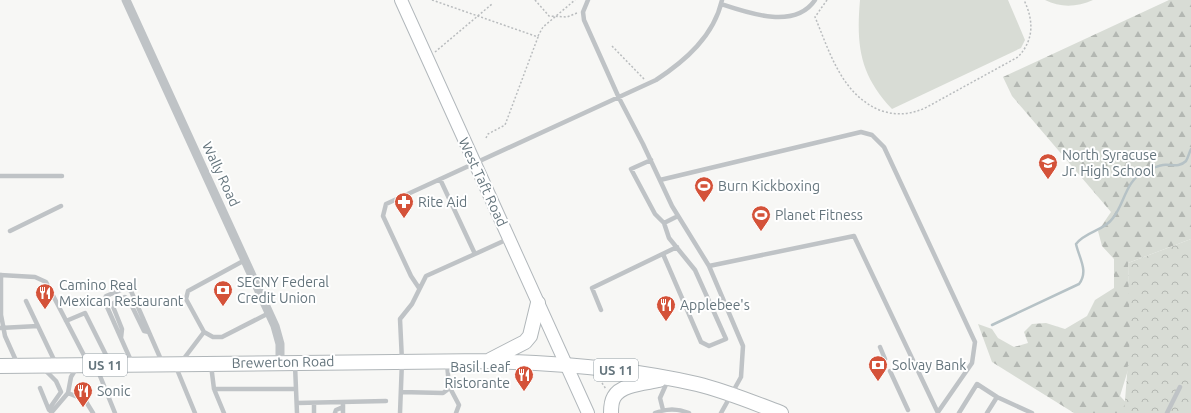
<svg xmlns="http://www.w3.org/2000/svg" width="1191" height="413" viewBox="0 0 1191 413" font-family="Ubuntu,sans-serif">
<defs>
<pattern id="forest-firs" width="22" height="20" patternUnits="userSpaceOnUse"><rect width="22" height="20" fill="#d8dcd5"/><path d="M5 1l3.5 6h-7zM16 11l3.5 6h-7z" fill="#b3b7b2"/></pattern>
<pattern id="park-crowns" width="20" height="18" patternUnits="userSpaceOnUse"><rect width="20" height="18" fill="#d8dcd5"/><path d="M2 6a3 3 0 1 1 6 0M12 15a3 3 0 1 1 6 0" fill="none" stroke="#b3b7b2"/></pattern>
</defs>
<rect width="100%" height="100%" fill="#f7f7f5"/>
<path fill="#d8dcd5" d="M 860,0 L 1008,0 L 1025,40 L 1021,48 L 892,109 C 860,75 856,46 860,0 Z
M 1045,0 L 1093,0 C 1077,7 1061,8 1045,0 Z"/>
<path fill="url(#forest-firs)" d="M 1169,0 L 1191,0 L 1191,239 L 1128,263 L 1132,357 L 1120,396 L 1136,413 L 1074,413 L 992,362 L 978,324 L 992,329 L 998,338 L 1014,347 L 1028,343 L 1024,332 L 1032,324 L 1046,323 L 1065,329 L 1087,316 L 1095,300 L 1114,288 L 1114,259 L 1102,246 L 1098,231 L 1111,212 L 1012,96 L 1003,77 Z"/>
<path fill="url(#park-crowns)" d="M 1191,239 L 1191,413 L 1124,413 L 1130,337 L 1128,263 Z"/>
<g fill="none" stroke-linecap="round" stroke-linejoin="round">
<path stroke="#b6c2c6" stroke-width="2.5" d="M 992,325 L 1079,284 C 1089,271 1079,258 1076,244 C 1086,231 1104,231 1113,218 C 1125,203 1125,181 1145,171 C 1150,169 1158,166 1163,165 C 1171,164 1179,168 1186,161 C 1188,158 1189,153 1191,149"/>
<g stroke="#b1b7bb" stroke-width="14">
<path id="secondary" d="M 401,0 L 588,413"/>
</g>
<g stroke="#b0b6b9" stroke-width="16">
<path id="primary" d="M 490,360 L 525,342 L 530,336 L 538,303
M 0,366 L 488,361 C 558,363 629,368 697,384 C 726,391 754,403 781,413
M 611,413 C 611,408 611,402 614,397 C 621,384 646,383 659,380"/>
</g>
<path stroke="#b9bcbe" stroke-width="1.5" stroke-dasharray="2 2" stroke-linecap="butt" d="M 432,0 L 538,37 L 505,125 L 488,134 L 486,138
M 535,0 L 549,16 L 567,17 L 577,13
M 827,0 L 815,17 C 830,53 842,96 882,111 C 898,116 913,114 927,107 L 1018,57 C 1034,40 1034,21 1024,0
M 538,36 L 543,27 L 575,0
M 612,46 L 644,79
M 435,52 L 492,4
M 602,383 L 606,389"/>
<path stroke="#bfc3c6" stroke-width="4.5" d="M 588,0 L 583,12 L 584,20 L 619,98 L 643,144 L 672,206 L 709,266 L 743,346 L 741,377 L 721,413
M 721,4 C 748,13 795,30 815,0
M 651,160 L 631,169 L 655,214 L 664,223
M 0,176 L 62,176
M 660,180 L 861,132 L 872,135 L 884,147 L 975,342 L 972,363 L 938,412
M 678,216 L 664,223 L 669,238 L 695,270 L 713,310 L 725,304
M 10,231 L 61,206
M 475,254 L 508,239
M 663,254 L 701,342 L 709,346 L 726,339 L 713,310
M 245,260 L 188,291 L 186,299 L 204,332 L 213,337 L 222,337 L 269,313
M 709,266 L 854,236 L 938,413
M 0,275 L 35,277 L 46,282 L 88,363
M 1,275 L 1,315 L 5,336 L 18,365
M 419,288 L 411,276 L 383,216 L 386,204 L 656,80 C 685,61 714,36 722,0
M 26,301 L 56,364
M 601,310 L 592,288 L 677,247
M 66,321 L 85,313 L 110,363
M 0,328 L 38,326
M 121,338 L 122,329 L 112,304 L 125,297 L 129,300 L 144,331 L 149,332
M 880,347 L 885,359
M 182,361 L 204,332
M 132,363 L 104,300 L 106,296 L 126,288 L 131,291 L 162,362
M 447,363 L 449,386 L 459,405 L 456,413
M 211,365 L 214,389 L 224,413
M 295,365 L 297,413
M 96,366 L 115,413
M 176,367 L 195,413
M 43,368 L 56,381 L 61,392 L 49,409
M 890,371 L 908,410
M 40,388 L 49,410
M 214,389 L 296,389
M 401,392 L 443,393 L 447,390 L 449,386
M 68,393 L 85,400 L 93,413
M 997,397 L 1032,413
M 343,402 L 343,413
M 297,403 L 386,401
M 663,410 L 660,398 L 668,380
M 51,413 L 68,393 L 71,377 L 77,367
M 314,413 L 314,403
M 335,413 L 336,410 L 343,407
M 400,413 L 402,361 L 400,319 L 412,304 L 426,276 L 475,254 L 440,179
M 655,413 C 667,408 677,408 689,413
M 959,413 L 977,384 L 997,397 L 987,413
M 1167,413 L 1180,387"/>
<path stroke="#bfc3c6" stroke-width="9" d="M 126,0 L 275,326 L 280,344 L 280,362"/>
<use href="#secondary" stroke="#fff" stroke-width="12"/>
<use href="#primary" stroke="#fff" stroke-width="14"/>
</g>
<defs>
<g id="school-pin" transform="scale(1)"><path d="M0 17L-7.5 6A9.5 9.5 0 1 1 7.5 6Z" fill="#d45239" stroke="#fff"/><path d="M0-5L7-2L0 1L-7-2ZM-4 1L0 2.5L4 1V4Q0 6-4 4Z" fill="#fff"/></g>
<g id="stadium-pin" transform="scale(1)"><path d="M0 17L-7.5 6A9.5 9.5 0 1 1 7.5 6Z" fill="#d45239" stroke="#fff"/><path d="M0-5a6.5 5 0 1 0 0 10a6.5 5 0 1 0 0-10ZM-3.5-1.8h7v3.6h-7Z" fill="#fff"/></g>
<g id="pharmacy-pin" transform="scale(1)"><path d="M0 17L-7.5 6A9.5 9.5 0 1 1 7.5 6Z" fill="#d45239" stroke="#fff"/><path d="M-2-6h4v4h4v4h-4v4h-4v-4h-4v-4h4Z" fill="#fff"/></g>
<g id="bank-pin" transform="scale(1)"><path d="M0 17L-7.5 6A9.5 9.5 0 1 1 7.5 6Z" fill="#d45239" stroke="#fff"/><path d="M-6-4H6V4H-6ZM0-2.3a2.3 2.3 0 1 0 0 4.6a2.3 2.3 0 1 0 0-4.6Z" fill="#fff"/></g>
<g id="restaurant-pin" transform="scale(1)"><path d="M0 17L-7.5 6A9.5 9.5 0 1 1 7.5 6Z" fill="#d45239" stroke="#fff"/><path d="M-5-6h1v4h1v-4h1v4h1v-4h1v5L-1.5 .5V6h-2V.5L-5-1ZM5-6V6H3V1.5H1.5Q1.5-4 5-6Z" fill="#fff"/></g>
</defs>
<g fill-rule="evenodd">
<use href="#school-pin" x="1048" y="163"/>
<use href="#stadium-pin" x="704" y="186"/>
<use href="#pharmacy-pin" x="404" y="202"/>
<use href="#stadium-pin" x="761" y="215"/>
<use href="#bank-pin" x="223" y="290"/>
<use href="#restaurant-pin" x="45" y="293"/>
<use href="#restaurant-pin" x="666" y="305"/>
<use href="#bank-pin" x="878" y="365"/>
<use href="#restaurant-pin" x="524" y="375"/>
<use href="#restaurant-pin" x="83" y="391"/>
</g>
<g text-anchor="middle" stroke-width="4" stroke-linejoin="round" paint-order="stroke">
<g fill="#fff" stroke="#939ea4" stroke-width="1">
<rect x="83" y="354" width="44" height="22" rx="3"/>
<rect x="594" y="359" width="44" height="22" rx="3"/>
</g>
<g font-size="13" font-weight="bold" fill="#65757d">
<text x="105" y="370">US 11</text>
<text x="616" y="375">US 11</text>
</g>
<g font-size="14" fill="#65757d" stroke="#fff" text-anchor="start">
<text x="1062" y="160">North Syracuse<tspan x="1062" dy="16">Jr. High School</tspan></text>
<text x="718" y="191">Burn Kickboxing</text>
<text x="418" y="207">Rite Aid</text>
<text x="775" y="220">Planet Fitness</text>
<text x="237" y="287">SECNY Federal<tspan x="237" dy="16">Credit Union</tspan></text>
<text x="59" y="290">Camino Real<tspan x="59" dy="16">Mexican Restaurant</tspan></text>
<text x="680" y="310">Applebee's</text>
<text x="892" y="370">Solvay Bank</text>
<text x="510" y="372" text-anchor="end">Basil Leaf<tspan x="510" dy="16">Ristorante</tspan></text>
<text x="97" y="396">Sonic</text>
</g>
<g font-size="14" fill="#65757d" stroke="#fff">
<text transform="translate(221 174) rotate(65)" y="5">Wally Road</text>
<text transform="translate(483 182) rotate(65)" y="5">West Taft Road</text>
<text transform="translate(283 362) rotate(-1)" y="5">Brewerton Road</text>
</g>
</g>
</svg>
